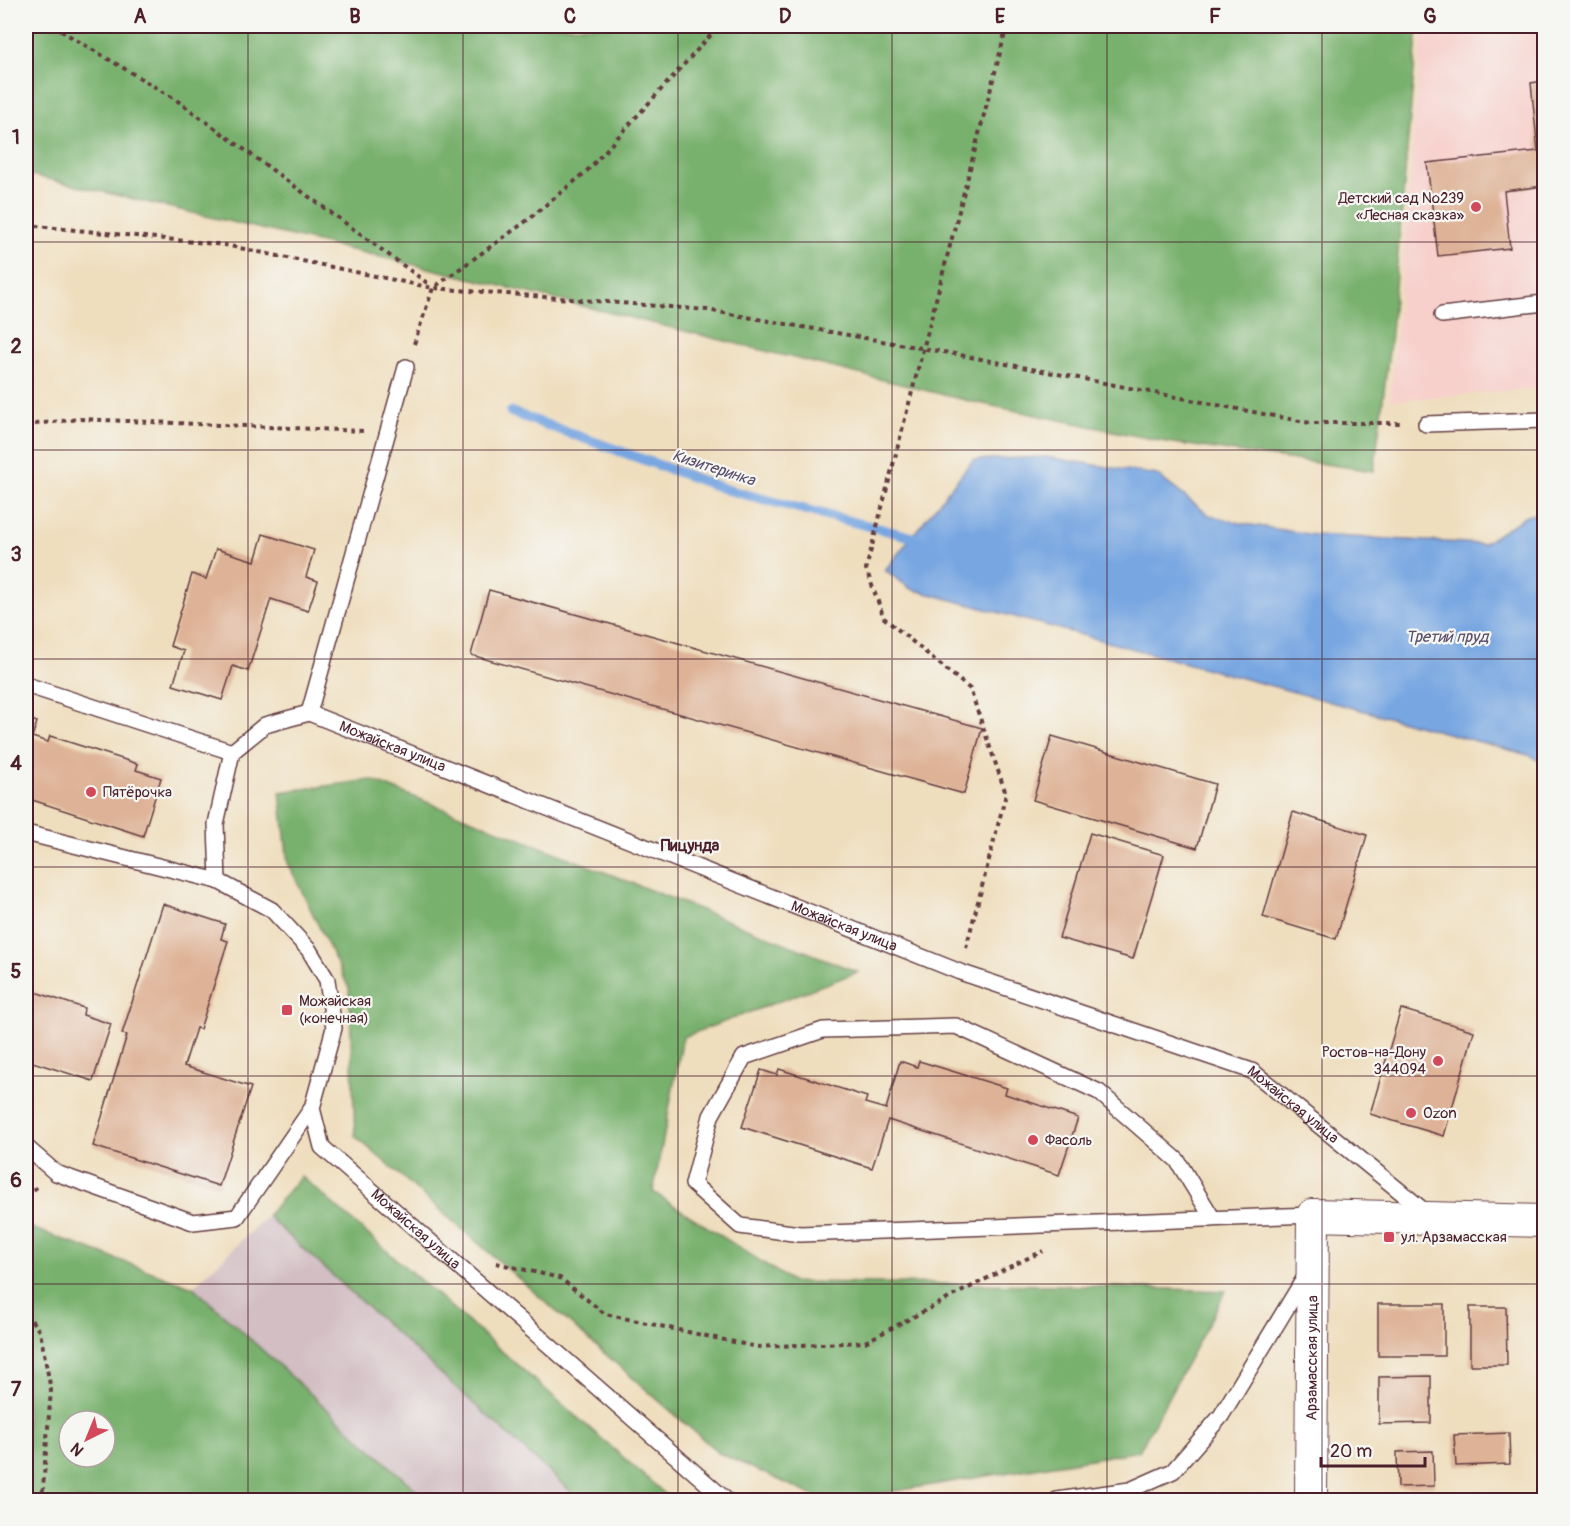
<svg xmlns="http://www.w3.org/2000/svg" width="1570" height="1526" viewBox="0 0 1570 1526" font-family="Pangolin,sans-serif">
<rect width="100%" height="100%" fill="#f6f6f2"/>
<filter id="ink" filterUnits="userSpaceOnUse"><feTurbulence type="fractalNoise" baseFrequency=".0167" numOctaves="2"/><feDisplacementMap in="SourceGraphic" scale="12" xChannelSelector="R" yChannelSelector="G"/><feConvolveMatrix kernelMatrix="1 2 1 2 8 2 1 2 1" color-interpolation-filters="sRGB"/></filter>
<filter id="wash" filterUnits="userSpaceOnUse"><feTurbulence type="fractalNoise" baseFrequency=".008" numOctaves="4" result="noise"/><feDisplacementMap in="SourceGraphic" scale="24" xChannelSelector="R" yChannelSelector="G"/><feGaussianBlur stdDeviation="1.35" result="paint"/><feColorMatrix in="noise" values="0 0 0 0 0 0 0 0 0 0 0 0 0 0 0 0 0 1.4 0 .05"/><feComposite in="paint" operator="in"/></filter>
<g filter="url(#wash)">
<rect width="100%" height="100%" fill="#efdebe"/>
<path fill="#f7d0cc" d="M 1423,26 L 1544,26 L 1544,388 L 1390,401 Z"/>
<path fill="#d2bec3" d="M 267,1216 L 580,1500 L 427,1500 L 193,1287 Z"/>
<path fill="#78b06d" stroke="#61684c" stroke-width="1.5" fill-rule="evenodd" d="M 26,26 L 1418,26 L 1390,343 L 1374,471 L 1166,442 L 969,401 L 428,268 L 26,174 Z
M 371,780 L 858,972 L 683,1037 L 653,1192 L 793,1282 L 1054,1285 L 1226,1291 L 1139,1451 L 841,1500 L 823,1500 L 719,1453 L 355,1136 L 349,988 L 288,863 L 280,792 Z
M 301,1176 L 672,1500 L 580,1500 L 267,1216 Z
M 26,1226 L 193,1287 L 427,1500 L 26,1500 ZM 69,1421 L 105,1421 L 105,1457 L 69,1457 Z"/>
<path fill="#77a6e1" stroke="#606286" stroke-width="1.5" d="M 1046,457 L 1157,475 L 1209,515 L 1239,523 L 1314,535 L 1483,544 L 1526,516 L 1544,512 L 1544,765 L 1532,756 L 911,589 L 885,570 L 973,460 Z"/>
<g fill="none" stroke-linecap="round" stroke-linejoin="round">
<path stroke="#77a6e1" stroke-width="10" d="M 511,412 L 728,490 L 912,537"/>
</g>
<g id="blocks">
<path fill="#deb296" d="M 1544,81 L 1544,186 L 1504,191 L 1510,248 L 1438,256 L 1427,163 L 1538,151 L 1531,83 Z
M 263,534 L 314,550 L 306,577 L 318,581 L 308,611 L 271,599 L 248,671 L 233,666 L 222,700 L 173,685 L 184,651 L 170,646 L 192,574 L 206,579 L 216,549 L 255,561 Z
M 489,590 L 982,728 L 964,794 L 471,655 Z
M 26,718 L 37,722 L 32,737 L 48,742 L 50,736 L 138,764 L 136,770 L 161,778 L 143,836 L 26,798 Z
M 1052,736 L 1215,784 L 1197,848 L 1033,800 Z
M 1293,812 L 1367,835 L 1336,939 L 1263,917 Z
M 1090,833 L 1164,855 L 1133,959 L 1059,938 Z
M 163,904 L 225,924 L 221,939 L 228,941 L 200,1029 L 196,1028 L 184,1066 L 251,1087 L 219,1186 L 93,1146 L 127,1035 L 122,1034 Z
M 26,989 L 84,1008 L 83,1015 L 111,1024 L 93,1081 L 26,1060 Z
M 1401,1009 L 1474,1031 L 1444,1136 L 1370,1114 Z
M 900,1061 L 917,1067 L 919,1061 L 1007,1088 L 1005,1094 L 1078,1118 L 1059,1175 L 888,1120 L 872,1168 L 742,1127 L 761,1070 L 777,1075 L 779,1069 L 867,1097 L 865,1103 L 886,1109 Z
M 1378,1304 L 1444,1304 L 1444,1356 L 1378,1356 Z
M 1470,1307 L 1506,1307 L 1507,1365 L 1470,1365 Z
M 1431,1376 L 1431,1423 L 1379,1424 L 1379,1377 Z
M 1509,1433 L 1510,1464 L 1456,1466 L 1454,1435 Z
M 1433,1451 L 1434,1486 L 1398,1487 L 1397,1452 Z"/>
</g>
</g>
<g filter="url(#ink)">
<use href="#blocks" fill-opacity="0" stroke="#633c41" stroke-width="1.5"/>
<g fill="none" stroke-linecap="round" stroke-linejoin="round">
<g stroke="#633c41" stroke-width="18">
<g id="lane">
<path d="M 1442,315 L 1544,303"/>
<path d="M 1426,424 L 1544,420"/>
<path d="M 26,685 L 232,752"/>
<path d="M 309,713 L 406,367"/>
<path id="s1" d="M 26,833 L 218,881 L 272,910 L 309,950 L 327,980 L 334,1028 L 312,1108 L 322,1147 L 726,1500"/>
<path id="s2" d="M 218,881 L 216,824 L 232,752 L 265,725 L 309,713 L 960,972 L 1252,1071 L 1428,1214"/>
<path d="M 26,1147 L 56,1173 L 193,1222 L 237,1217 L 312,1108"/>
<path d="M 1213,1219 L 1177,1160 L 1099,1092 L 956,1026 L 823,1030 L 744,1057 L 711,1116 L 693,1184 L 740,1226 L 800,1234 L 1313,1215"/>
<path d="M 1057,1500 L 1130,1490 L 1173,1471 L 1221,1416 L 1307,1274"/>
</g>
</g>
<g stroke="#633c41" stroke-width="34">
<g id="street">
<path id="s3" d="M 1311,1500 L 1313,1215 L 1544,1221"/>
</g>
</g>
<path stroke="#633c41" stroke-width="4" stroke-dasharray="4.5 4.5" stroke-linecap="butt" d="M 53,26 L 175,99 L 430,285
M 26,225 L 225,245 L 433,288 L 707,310 L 955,354 L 1310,423 L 1401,423
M 414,344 L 433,288 L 525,222 L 586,172 L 719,26
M 26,425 L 80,419 L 363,431
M 966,948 L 1006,794 L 970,689 L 884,618 L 866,569 L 1007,26
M 26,1196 L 37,1187
M 496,1263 L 560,1278 L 605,1314 L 757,1347 L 865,1342 L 1007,1268 L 1043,1251
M 26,1313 L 40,1332 L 51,1390 L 42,1500"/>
<use href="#lane" stroke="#fff" stroke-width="15"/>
<use href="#street" stroke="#fff" stroke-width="32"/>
</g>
</g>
<path fill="none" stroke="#4a1f2b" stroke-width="1.5" stroke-opacity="0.55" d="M 248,26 L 248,1500M 463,26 L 463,1500M 678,26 L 678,1500M 892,26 L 892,1500M 1107,26 L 1107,1500M 1322,26 L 1322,1500M 26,242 L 1544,242M 26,450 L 1544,450M 26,659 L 1544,659M 26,867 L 1544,867M 26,1076 L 1544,1076M 26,1284 L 1544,1284"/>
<g fill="#d1495b" stroke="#f6f6f2" stroke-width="2">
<circle cx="1476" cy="207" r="6"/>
<circle cx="91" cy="792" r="6"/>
<rect x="281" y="1004" width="12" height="12" rx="3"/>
<circle cx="1438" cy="1061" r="6"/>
<circle cx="1411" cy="1113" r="6"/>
<circle cx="1033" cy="1140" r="6"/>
<rect x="1383" y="1231" width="12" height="12" rx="3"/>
</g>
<g text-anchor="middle" stroke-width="4.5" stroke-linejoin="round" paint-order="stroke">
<g font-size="15" fill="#4a1f2b" stroke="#f6f6f2" text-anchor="start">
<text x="1464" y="203" text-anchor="end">Детский сад №239<tspan x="1464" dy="17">«Лесная сказка»</tspan></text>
<text x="103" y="797">Пятёрочка</text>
<text x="299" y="1006">Можайская<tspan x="299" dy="17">(конечная)</tspan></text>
<text x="1426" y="1057" text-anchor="end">Ростов-на-Дону<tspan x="1426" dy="17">344094</tspan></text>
<text x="1423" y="1118">Ozon</text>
<text x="1045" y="1145">Фасоль</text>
<text x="1401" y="1242">ул. Арзамасская</text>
</g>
<g font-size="15" fill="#4a1f2b" stroke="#f6f6f2">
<text dy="5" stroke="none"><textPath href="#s2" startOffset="309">Можайская улица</textPath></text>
<text dy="5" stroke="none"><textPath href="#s2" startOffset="795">Можайская улица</textPath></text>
<text dy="5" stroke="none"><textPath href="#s2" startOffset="1281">Можайская улица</textPath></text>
<text dy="5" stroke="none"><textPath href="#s1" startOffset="645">Можайская улица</textPath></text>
<text dy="5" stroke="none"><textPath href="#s3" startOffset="142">Арзамасская улица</textPath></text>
</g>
<g font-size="16" font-style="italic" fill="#5a4e6b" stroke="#f6f6f2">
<text transform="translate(714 467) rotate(18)" y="6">Кизитеринка</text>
<text x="1447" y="642">Третий пруд</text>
</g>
<g font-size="16" font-weight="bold" fill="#4a1f2b" stroke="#f6f6f2">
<text x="690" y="851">Пицунда</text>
</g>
</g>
<rect width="1570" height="1526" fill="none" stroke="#f6f6f2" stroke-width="66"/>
<g transform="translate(87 1439) rotate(223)"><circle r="28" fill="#f6f6f2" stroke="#b1a0a2" stroke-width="1.5"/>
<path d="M0-4.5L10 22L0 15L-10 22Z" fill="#d1495b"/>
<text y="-9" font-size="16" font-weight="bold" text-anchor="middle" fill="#4a1f2b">N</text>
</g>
<path d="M1321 1457v9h104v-9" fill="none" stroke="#4a1f2b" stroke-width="3"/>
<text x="1330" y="1457" font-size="18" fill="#4a1f2b" stroke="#f6f6f2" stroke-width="4.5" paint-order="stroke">20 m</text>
<rect x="33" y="33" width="1504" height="1460" fill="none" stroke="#4a1f2b" stroke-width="2"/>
<g font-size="20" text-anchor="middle" font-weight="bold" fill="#4a1f2b">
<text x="140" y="23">A</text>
<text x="355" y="23">B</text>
<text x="570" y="23">C</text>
<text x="785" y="23">D</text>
<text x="1000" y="23">E</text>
<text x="1215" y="23">F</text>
<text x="1430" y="23">G</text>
<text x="16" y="144">1</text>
<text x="16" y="353">2</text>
<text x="16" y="561">3</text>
<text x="16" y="770">4</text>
<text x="16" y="978">5</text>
<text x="16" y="1187">6</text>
<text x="16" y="1396">7</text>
</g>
</svg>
